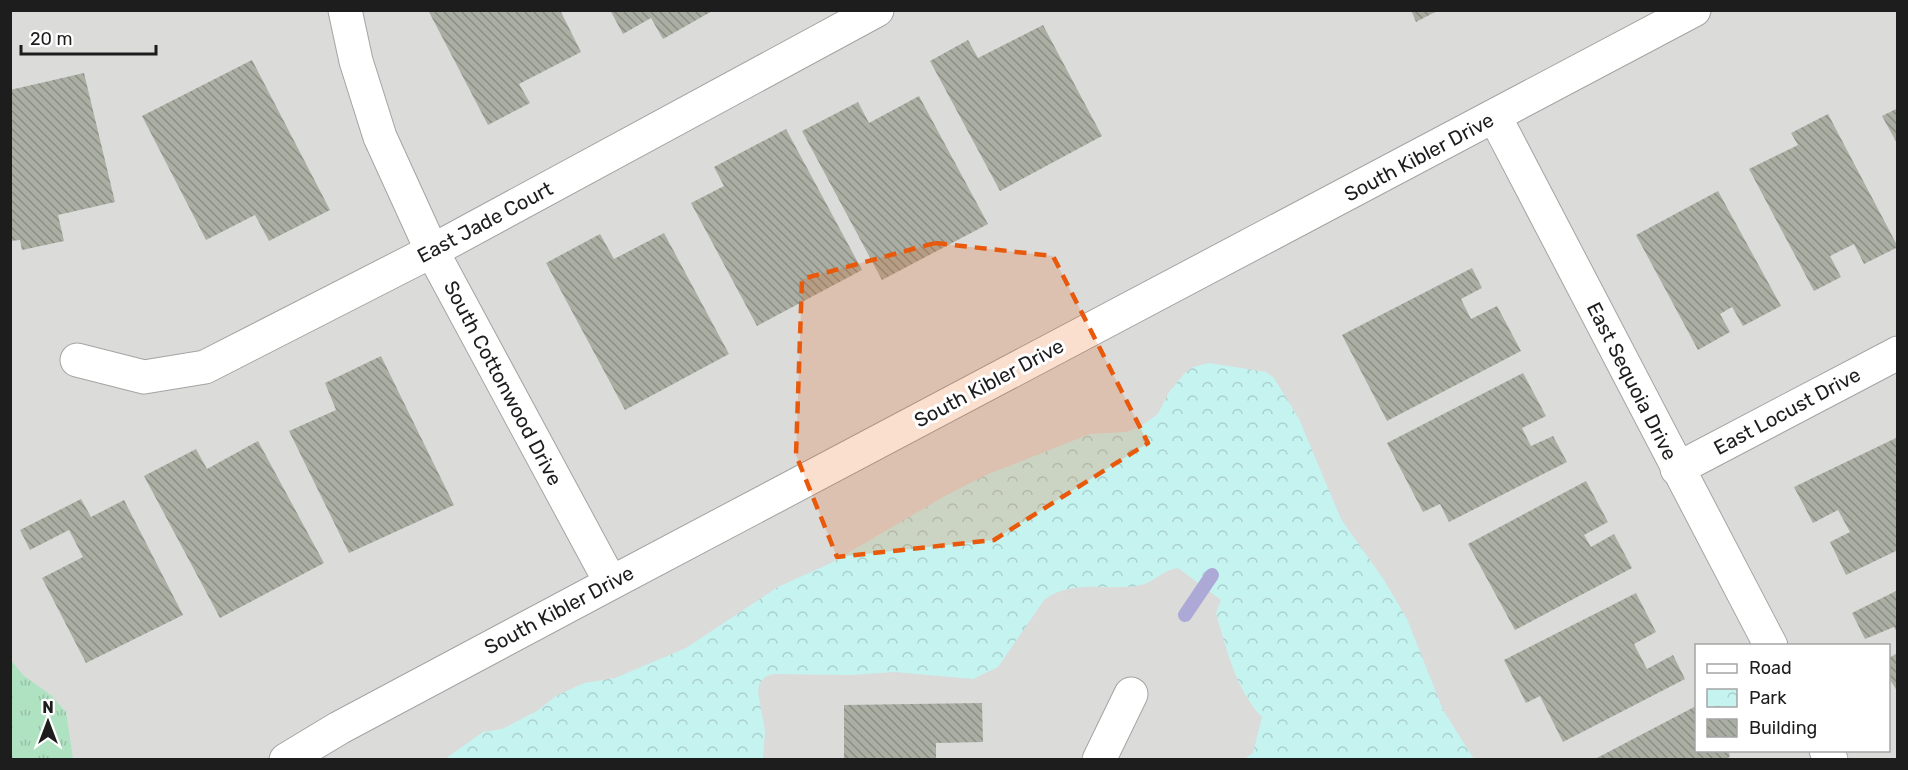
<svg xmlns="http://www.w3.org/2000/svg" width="1908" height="770" viewBox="0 0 1908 770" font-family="Rubik,sans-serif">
<defs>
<pattern id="grass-tufts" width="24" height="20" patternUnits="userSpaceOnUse" patternTransform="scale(1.5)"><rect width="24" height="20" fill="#afe2c1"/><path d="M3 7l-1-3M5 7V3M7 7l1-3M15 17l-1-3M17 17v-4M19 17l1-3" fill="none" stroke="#96c1a5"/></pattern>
<pattern id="park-crowns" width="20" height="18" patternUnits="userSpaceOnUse" patternTransform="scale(1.5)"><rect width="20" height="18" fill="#c5f3f0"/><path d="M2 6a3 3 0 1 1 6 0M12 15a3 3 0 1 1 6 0" fill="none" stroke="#a9d0cd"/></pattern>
<pattern id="building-back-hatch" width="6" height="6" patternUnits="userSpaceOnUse" patternTransform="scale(1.5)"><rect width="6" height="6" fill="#abafa3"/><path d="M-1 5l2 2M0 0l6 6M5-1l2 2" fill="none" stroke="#8b8e84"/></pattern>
</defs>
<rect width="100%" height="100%" fill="#e8ede4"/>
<path fill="#dbdbda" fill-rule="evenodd" d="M 10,11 L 1897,11 L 1897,759 L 11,759 ZM 1696,646 L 1888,646 L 1888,750 L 1696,750 Z"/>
<path fill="url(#grass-tufts)" d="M 11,660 L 23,675 L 52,696 L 66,712 L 73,759 L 11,759 Z"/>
<path fill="url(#park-crowns)" d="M 1209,363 L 1266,372 L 1274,378 L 1299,419 L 1341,519 L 1384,580 L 1407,619 L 1443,710 L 1474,759 L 1244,759 L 1253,753 L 1262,717 C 1236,691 1226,647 1216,613 L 1221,600 L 1178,568 C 1164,569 1155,582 1141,585 C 1107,592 1074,578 1044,600 L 998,667 L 973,679 L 894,672 L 851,675 L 773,674 L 765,677 L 759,684 L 758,693 L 765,731 L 763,759 L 445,759 L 483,732 L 502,729 L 537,711 L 556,696 L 584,683 L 615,678 L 686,648 L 778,587 L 831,563 L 945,496 L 986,475 L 1090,434 L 1126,432 L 1141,426 L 1158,414 L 1169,392 L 1184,374 L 1193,367 Z"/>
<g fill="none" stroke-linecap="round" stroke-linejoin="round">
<path stroke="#aca9d7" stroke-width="14" d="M 1185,615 L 1212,575"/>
</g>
<path fill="url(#building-back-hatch)" d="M 428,10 L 560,10 L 581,52 L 519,84 L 530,103 L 488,125 Z
M 610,10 L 714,10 L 663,39 L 651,18 L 623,34 Z
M 1411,10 L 1439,10 L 1416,22 Z
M 1043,25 L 1102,136 L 1000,191 L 930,61 L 968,40 L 978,58 Z
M 252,60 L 330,210 L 269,241 L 255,215 L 206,240 L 142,116 Z
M 84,73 L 115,202 L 58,215 L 64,241 L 22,250 L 20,240 L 10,241 L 10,90 Z
M 919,96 L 988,224 L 882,280 L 802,131 L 858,102 L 869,123 Z
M 1898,108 L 1898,145 L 1882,116 Z
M 1828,114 L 1898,247 L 1864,264 L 1854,244 L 1830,256 L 1841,277 L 1814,291 L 1749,169 L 1798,145 L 1791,133 Z
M 786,129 L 862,270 L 757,326 L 691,203 L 724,186 L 714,167 Z
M 1718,191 L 1781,306 L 1743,326 L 1732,307 L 1720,314 L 1730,332 L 1698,350 L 1636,235 Z
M 664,233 L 729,354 L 625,410 L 546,263 L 600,234 L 614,259 Z
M 1472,268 L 1482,288 L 1461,299 L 1471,319 L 1497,306 L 1521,351 L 1387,421 L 1342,335 Z
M 381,356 L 454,505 L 349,553 L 289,431 L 336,410 L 325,383 Z
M 1523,373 L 1546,416 L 1522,428 L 1531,446 L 1553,436 L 1567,462 L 1449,522 L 1440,504 L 1423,512 L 1387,443 Z
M 1898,437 L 1898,550 L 1846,575 L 1830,542 L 1850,532 L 1838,510 L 1813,523 L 1794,487 Z
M 258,441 L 324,563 L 220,618 L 144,476 L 196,449 L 207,469 Z
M 1586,481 L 1608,522 L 1584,535 L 1591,547 L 1614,534 L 1632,568 L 1515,630 L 1468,544 Z
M 81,499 L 91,517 L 124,500 L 183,615 L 86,663 L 42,578 L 83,557 L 69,530 L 30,550 L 20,530 Z
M 1898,590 L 1898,634 L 1894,627 L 1865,639 L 1852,613 Z
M 1636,593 L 1656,632 L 1634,644 L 1647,669 L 1673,655 L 1685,679 L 1563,742 L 1540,696 L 1526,703 L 1504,660 Z
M 1898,653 L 1898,692 L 1888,677 L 1888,658 Z
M 982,703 L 983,742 L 936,743 L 936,760 L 844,760 L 844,705 Z
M 1696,706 L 1696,750 L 1728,750 L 1730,756 L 1726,760 L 1593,760 Z"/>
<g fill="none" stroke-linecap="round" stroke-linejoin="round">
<g stroke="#a4a4a4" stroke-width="35">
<path id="minor" d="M 345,10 L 356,61 L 380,137 L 432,251 L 611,583
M 1495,117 L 1771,646
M 77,360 L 144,377 L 205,367 L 432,251 L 877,10
M 1677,469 L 1898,353
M 1826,750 L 1831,760
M 286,760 L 339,728 L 611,583 L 1694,10
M 1099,760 L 1131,694"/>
</g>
<use href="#minor" stroke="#fff" stroke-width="33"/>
</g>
<path fill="#e8590c" fill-opacity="0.2" stroke="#e8590c" stroke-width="4.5" stroke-dasharray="12 8" stroke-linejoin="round" d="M 935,243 L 1053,256 L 1148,443 L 994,540 L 837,557 L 796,455 L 802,279 Z"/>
<g text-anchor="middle" stroke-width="6" stroke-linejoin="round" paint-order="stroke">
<g font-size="20" fill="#1d1d1d" stroke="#fff">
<text transform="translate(1419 157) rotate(-28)" y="7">South Kibler Drive</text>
<text transform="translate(485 222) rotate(-28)" y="7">East Jade Court</text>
<text transform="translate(1632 381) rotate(63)" y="7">East Sequoia Drive</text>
<text transform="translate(503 383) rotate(62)" y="7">South Cottonwood Drive</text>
<text transform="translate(989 383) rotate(-28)" y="7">South Kibler Drive</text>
<text transform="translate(1787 411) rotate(-28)" y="7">East Locust Drive</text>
<text transform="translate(559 610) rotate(-28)" y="7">South Kibler Drive</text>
</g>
</g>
<rect width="1908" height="770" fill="none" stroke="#1d1d1d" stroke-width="24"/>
<rect x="1695" y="644" width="195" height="108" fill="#ffffff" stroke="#a5a5a5" stroke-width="1.5"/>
<rect x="1707" y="664" width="30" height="9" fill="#ffffff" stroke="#a5a5a5" stroke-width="1.5"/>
<text x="1749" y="674" font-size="18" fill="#1d1d1d">Road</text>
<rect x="1707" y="689" width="30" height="18" fill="url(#park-crowns)" stroke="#a5a5a5" stroke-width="1.5"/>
<text x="1749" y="704" font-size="18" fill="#1d1d1d">Park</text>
<rect x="1707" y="719" width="30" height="18" fill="url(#building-back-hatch)" stroke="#a5a5a5" stroke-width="1.5"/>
<text x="1749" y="734" font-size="18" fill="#1d1d1d">Building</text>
<g transform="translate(48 722)" stroke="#ffffff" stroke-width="4.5" paint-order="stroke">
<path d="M0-4.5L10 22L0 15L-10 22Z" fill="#1d1d1d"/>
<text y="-9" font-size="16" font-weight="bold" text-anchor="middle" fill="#1d1d1d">N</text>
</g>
<path d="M21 45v9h135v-9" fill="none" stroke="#1d1d1d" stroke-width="3"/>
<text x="30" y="45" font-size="18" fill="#1d1d1d" stroke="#ffffff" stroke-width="4.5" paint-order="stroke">20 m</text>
</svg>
